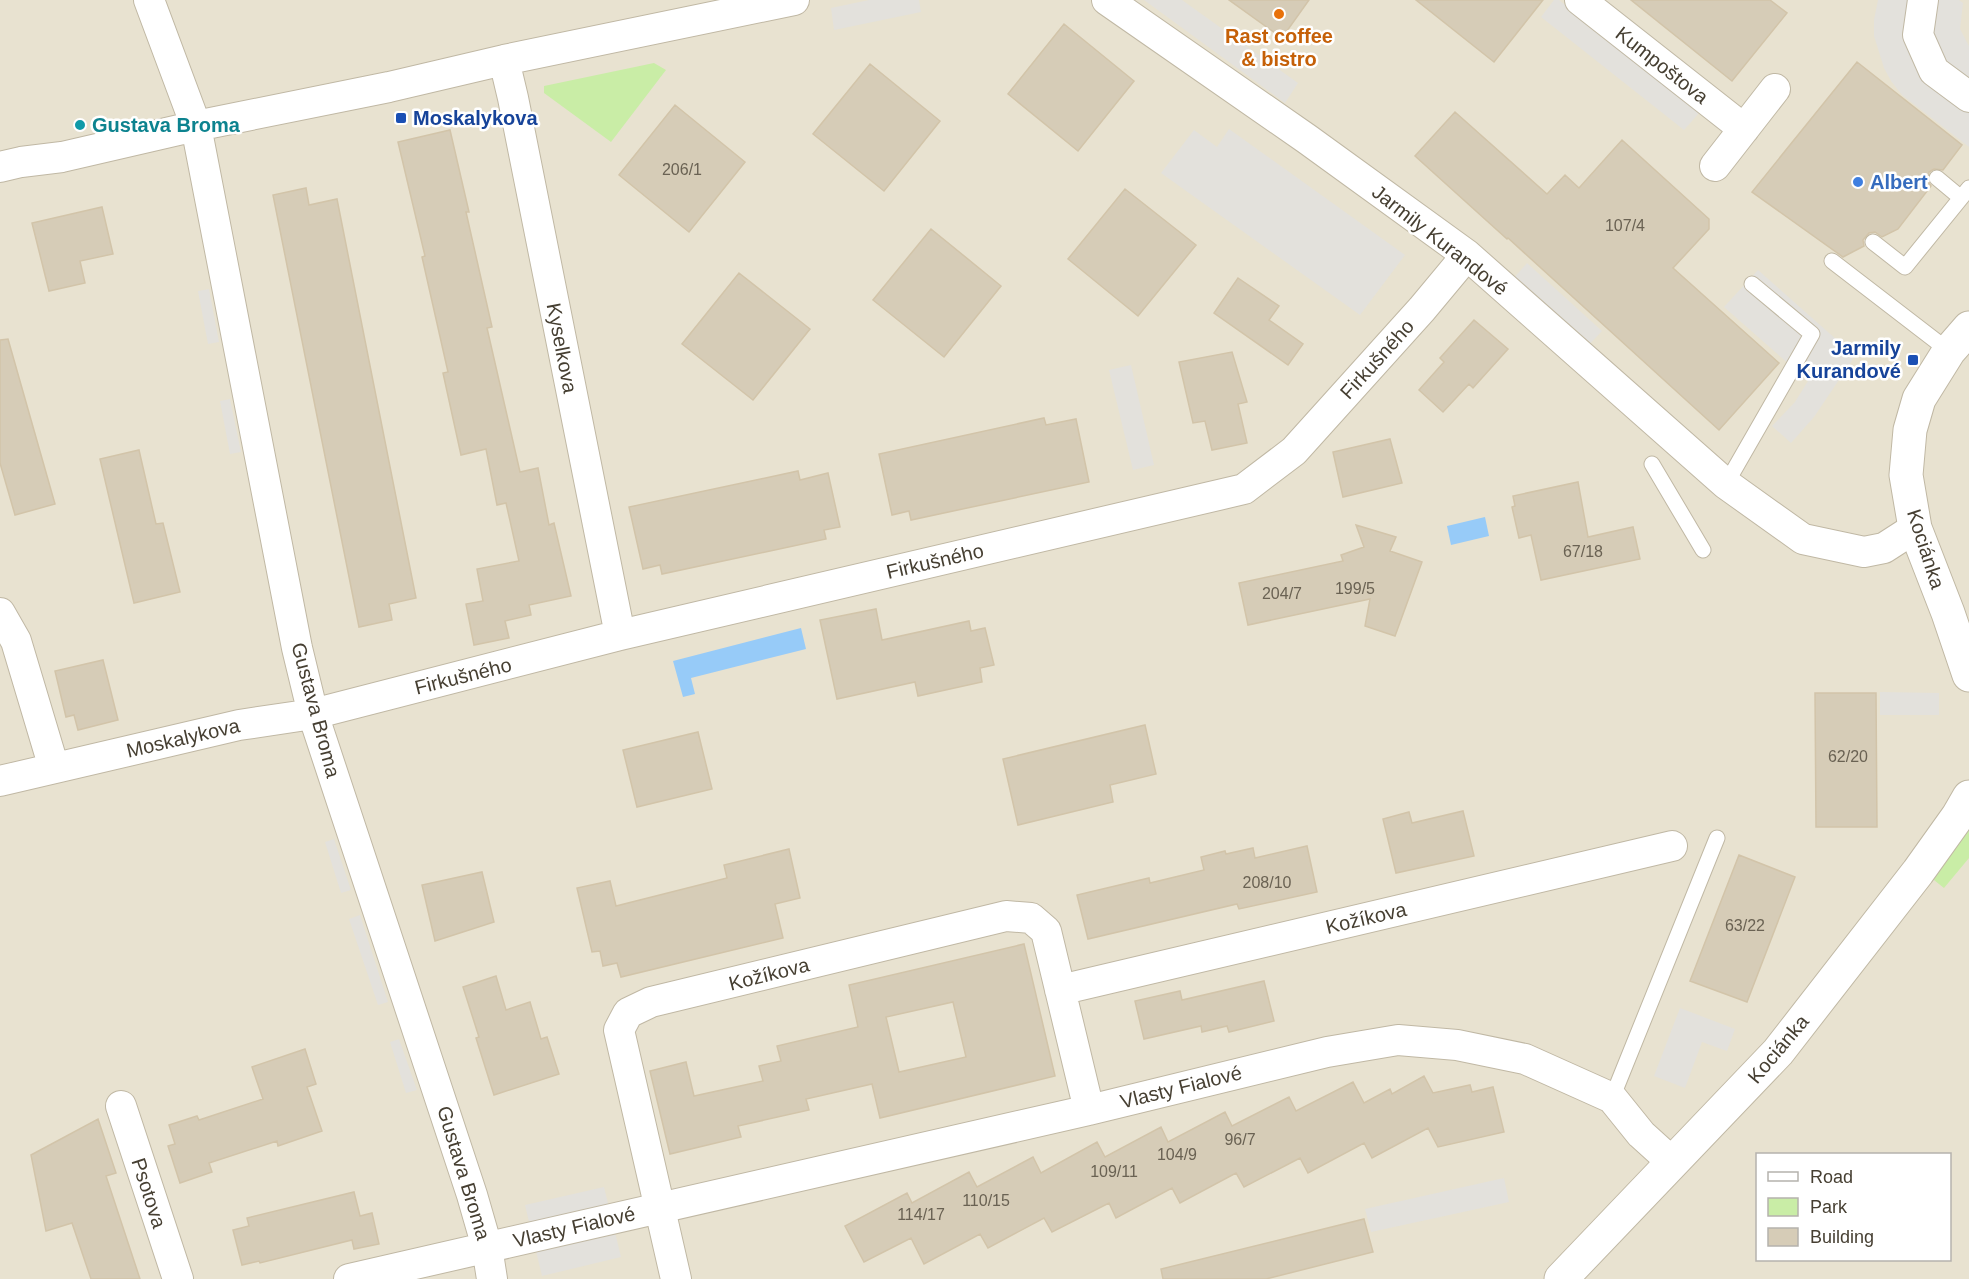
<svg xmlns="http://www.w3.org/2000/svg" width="1969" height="1279" viewBox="0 0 1969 1279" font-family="Arial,sans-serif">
<rect width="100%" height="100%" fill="#f4efe3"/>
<path fill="#e8e2d0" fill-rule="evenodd" d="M 0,0 L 1969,0 L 1969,1279 L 0,1279 ZM 1758,1154 L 1950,1154 L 1950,1260 L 1758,1260 Z"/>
<path fill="#c9eda6" d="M 654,63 L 666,70 L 611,142 L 544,93 L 544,86 Z
M 1969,822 L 1969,858 L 1944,888 L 1929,876 Z"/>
<path fill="#e3e1dc" d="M 869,0 L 919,0 L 921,12 L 834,30 L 831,8 Z
M 1144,0 L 1182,0 L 1298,83 L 1285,103 Z
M 1554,0 L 1559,0 L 1700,112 L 1684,130 L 1541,17 Z
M 1878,0 L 1959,0 L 1963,3 L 1960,29 L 1969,46 L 1969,147 L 1902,95 L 1891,81 L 1884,68 L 1874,36 L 1874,20 Z
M 1229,129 L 1405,255 L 1360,315 L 1161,173 L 1194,130 L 1217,147 Z
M 1527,263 L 1602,331 L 1587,347 L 1512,280 Z
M 1758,270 L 1855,356 L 1814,417 L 1791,443 L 1772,426 L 1795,402 L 1808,381 L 1724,307 Z
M 209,289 L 219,342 L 208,344 L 198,291 Z
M 1131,365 L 1154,465 L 1133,470 L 1109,370 Z
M 230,399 L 241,452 L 230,454 L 220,401 Z
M 1880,692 L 1939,693 L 1939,715 L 1880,715 Z
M 334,839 L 351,890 L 341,893 L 325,842 Z
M 360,915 L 388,1002 L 378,1005 L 349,919 Z
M 1680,1008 L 1735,1029 L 1727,1051 L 1702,1042 L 1685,1088 L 1654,1076 Z
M 399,1039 L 417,1090 L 406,1093 L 390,1042 Z
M 1504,1178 L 1509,1202 L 1371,1232 L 1365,1209 Z
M 604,1187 L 621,1257 L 542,1276 L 525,1205 Z"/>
<path fill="#97cbf8" d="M 1485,517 L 1489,536 L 1451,545 L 1447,526 Z
M 801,628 L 806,649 L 691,678 L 695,694 L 683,697 L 673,661 Z"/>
<path fill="#d6ccb7" stroke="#d2c4a9" stroke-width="1.5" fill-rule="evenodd" d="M 1229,0 L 1309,0 L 1282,38 Z
M 1416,0 L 1543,0 L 1494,62 Z
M 1631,0 L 1770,0 L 1787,13 L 1732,81 Z
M 1064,24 L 1134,81 L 1078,151 L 1008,94 Z
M 1857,62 L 1962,145 L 1943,170 L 1934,169 L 1929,172 L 1928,181 L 1931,186 L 1898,229 L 1882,237 L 1875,232 L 1869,233 L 1863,240 L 1864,246 L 1843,257 L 1752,192 Z
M 870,64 L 940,121 L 884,191 L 813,134 Z
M 675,105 L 745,162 L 689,232 L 619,175 Z
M 1455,112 L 1547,194 L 1565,175 L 1579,188 L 1622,140 L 1709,219 L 1709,229 L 1673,268 L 1779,363 L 1719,430 L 1508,238 L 1507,239 L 1415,156 Z
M 450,130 L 469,212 L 466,212 L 492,327 L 487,328 L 520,472 L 538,468 L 549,525 L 554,523 L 571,596 L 529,605 L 531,615 L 505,621 L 509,638 L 474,645 L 466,604 L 483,601 L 477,569 L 519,561 L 506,503 L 497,505 L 486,449 L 461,455 L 443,373 L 448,372 L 422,257 L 425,256 L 398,142 Z
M 306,188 L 309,205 L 337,199 L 416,598 L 389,604 L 392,620 L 359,627 L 273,195 Z
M 1125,189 L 1196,245 L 1138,316 L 1068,259 Z
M 102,207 L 113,254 L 80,261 L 85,283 L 49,291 L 32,223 Z
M 931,229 L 1001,286 L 944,357 L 873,300 Z
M 739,273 L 810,329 L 753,400 L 682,344 Z
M 1238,278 L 1279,306 L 1269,320 L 1303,344 L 1288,365 L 1214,313 Z
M 1474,320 L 1508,349 L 1473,388 L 1469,384 L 1443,412 L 1419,390 L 1444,362 L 1440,358 Z
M 8,339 L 55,504 L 15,515 L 0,463 L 0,340 Z
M 1232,352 L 1247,402 L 1238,404 L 1247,443 L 1212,450 L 1205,421 L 1193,423 L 1179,362 Z
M 1044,418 L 1046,425 L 1076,419 L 1089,482 L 911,520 L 909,511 L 892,515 L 879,454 Z
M 1390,439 L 1402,483 L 1343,497 L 1333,452 Z
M 139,450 L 156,524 L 163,523 L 180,592 L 134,603 L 100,459 Z
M 798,471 L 800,480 L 828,473 L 840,527 L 824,530 L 826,539 L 662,574 L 660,565 L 643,569 L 629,507 Z
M 1578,482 L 1588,537 L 1633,527 L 1640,559 L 1541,580 L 1531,535 L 1519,538 L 1512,507 L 1515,506 L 1513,496 Z
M 1356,525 L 1396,537 L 1390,551 L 1422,562 L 1395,636 L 1365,626 L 1370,599 L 1248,625 L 1239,583 L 1343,561 L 1341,555 L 1364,547 Z
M 876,609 L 882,640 L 969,621 L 971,631 L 985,628 L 994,665 L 980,668 L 982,682 L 918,696 L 915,682 L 837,699 L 820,620 Z
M 103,660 L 118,720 L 78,730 L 74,715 L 66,717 L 55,671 Z
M 1815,693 L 1876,693 L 1877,827 L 1816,827 Z
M 1145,725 L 1156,774 L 1110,785 L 1113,802 L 1018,825 L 1003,759 Z
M 698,732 L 712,789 L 637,807 L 623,750 Z
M 1463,811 L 1474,856 L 1396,873 L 1383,819 L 1409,812 L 1412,823 Z
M 1307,846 L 1317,892 L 1239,909 L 1237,904 L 1088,939 L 1077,895 L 1149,878 L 1150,883 L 1204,870 L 1201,857 L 1225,851 L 1226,854 L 1253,848 L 1255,858 Z
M 789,849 L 800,898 L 775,904 L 783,938 L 621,977 L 617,963 L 603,966 L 600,951 L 592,952 L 577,888 L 610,881 L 616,906 L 727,878 L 724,865 Z
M 1739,855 L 1795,877 L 1747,1002 L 1690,981 Z
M 482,872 L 494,922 L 435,941 L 422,885 Z
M 1024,944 L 1055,1076 L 880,1118 L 872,1084 L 806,1099 L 809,1110 L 738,1126 L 741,1137 L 670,1154 L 650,1071 L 686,1062 L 694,1096 L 763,1081 L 759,1066 L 781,1061 L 777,1046 L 858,1027 L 849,985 ZM 953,1002 L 966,1057 L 899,1072 L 886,1017 Z
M 496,976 L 506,1010 L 530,1002 L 541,1039 L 547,1037 L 559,1074 L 494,1095 L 476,1038 L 479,1037 L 463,987 Z
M 1264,981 L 1274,1021 L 1229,1032 L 1227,1026 L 1202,1032 L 1201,1026 L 1144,1039 L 1135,1001 L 1180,991 L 1182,1000 Z
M 305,1049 L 316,1084 L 307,1087 L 322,1131 L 278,1146 L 277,1141 L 209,1163 L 212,1172 L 180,1183 L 168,1146 L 175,1144 L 169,1125 L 197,1116 L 199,1120 L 263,1099 L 252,1067 Z
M 1424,1076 L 1433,1093 L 1470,1085 L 1472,1092 L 1493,1087 L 1504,1132 L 1438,1147 L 1428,1128 L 1372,1158 L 1364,1143 L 1308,1173 L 1300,1158 L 1244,1187 L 1236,1173 L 1180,1203 L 1172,1188 L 1116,1218 L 1109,1203 L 1052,1232 L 1044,1218 L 988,1248 L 980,1234 L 924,1264 L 911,1238 L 864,1262 L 845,1226 L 907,1193 L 912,1203 L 969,1172 L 977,1187 L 1033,1157 L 1041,1173 L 1097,1142 L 1105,1157 L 1161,1127 L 1168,1142 L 1225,1112 L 1232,1126 L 1289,1097 L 1296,1111 L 1353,1082 L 1364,1103 L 1390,1089 L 1392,1094 Z
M 98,1119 L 116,1173 L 106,1176 L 140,1279 L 91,1279 L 72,1223 L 46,1231 L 31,1155 Z
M 354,1192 L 360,1216 L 372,1213 L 379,1244 L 354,1249 L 352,1240 L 260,1263 L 259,1261 L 242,1265 L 233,1230 L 249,1226 L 247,1218 Z
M 1364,1219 L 1373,1252 L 1266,1279 L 1163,1279 L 1161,1269 Z"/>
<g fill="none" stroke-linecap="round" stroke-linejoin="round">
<g stroke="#c0b8a4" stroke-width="17">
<path id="service" d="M 1937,178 L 1961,198
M 1873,242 L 1905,267 L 1969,188
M 1832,261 L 1949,351
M 1652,464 L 1703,550
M 1726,484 L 1812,334 L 1752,284
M 1612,1098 L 1717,838"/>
</g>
<g stroke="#c0b8a4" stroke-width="32">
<path id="minor" d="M 149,0 L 196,126 L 297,648 L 313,714 L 472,1195 L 487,1247 L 492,1279
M 1107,0 L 1307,139 L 1467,255 L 1726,484 L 1803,539 L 1864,552 L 1884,548 L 1915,528
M 1580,0 L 1744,129
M 1923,0 L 1918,35 L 1934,71 L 1969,97
M 504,60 L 513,98 L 620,635
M 1715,166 L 1775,89
M 0,167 L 21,162 L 62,157 L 196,126 L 389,87 L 504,60 L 794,0
M 0,613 L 16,641 L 54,768
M 0,781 L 239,725 L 313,714 L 620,635 L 1244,489 L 1294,451 L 1422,309 L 1467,255
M 1060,990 L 1672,846
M 121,1106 L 178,1279
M 349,1279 L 1089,1110 L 1327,1052 L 1398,1040 L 1457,1045 L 1525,1059 L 1612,1098 L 1641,1134 L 1673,1163
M 676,1279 L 619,1030 L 628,1013 L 651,1002 L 1006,916 L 1031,918 L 1046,931 L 1089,1110"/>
</g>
<g stroke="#c0b8a4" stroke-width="35">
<path id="tertiary" d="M 1969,328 L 1949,351 L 1919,399 L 1910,430 L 1906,475 L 1915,528 L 1948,613 L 1969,675
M 1561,1279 L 1778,1052 L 1918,872 L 1958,816 L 1969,797"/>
</g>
<use href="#service" stroke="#fff" stroke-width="15"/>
<use href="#minor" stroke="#fff" stroke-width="30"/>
<use href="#tertiary" stroke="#fff" stroke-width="33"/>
</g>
<circle fill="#e8710a" stroke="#fff" stroke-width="2" cx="1279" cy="14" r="6"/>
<g fill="#1a4fb4" stroke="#fff" stroke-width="2">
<rect x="395" y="112" width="12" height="12" rx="3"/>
<rect x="1907" y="354" width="12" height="12" rx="3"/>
</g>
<circle fill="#0f9aa8" stroke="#fff" stroke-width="2" cx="80" cy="125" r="6"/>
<circle fill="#3f7fe0" stroke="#fff" stroke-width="2" cx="1858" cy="182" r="6"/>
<g text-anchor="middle" stroke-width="5" stroke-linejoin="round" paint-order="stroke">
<g font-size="16" fill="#6a6253">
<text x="682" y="175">206/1</text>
<text x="1625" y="231">107/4</text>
<text x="1583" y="557">67/18</text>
<text x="1355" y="594">199/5</text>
<text x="1282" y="599">204/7</text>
<text x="1848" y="762">62/20</text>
<text x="1267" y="888">208/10</text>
<text x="1745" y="931">63/22</text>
<text x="1240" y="1145">96/7</text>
<text x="1177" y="1160">104/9</text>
<text x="1114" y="1177">109/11</text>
<text x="986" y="1206">110/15</text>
<text x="921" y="1220">114/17</text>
</g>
<g font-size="20" font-weight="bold" fill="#c56008" stroke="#fff">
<text x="1279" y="43">Rast coffee<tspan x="1279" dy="23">&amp; bistro</tspan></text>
</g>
<g font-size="20" fill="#463f32" stroke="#fff">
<text transform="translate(1662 65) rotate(38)" y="7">Kumpoštova</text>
<text transform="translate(1440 240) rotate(38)" y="7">Jarmily Kurandové</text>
<text transform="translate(562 348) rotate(79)" y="7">Kyselkova</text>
<text transform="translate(1377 359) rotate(-48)" y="7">Firkušného</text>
<text transform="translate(1926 549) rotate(72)" y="7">Kociánka</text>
<text transform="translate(935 561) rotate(-13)" y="7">Firkušného</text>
<text transform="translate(463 676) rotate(-14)" y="7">Firkušného</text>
<text transform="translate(316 710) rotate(75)" y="7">Gustava Broma</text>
<text transform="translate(183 738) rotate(-13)" y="7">Moskalykova</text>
<text transform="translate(1366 918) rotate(-13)" y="7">Kožíkova</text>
<text transform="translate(769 974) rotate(-14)" y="7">Kožíkova</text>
<text transform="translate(1778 1049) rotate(-50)" y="7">Kociánka</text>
<text transform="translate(1181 1087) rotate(-14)" y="7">Vlasty Fialové</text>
<text transform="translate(464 1173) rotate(73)" y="7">Gustava Broma</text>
<text transform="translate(149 1193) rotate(72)" y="7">Psotova</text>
<text transform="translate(574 1227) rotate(-13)" y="7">Vlasty Fialové</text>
</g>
<g font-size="20" font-weight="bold" fill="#164399" stroke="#fff" text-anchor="start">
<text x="413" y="125">Moskalykova</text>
<text x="1901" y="355" text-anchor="end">Jarmily<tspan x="1901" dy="23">Kurandové</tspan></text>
</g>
<g font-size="20" font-weight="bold" fill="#0d838f" stroke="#fff" text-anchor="start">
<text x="92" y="132">Gustava Broma</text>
</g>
<g font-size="20" font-weight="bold" fill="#366cbe" stroke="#fff" text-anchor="start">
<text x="1870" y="189">Albert</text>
</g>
</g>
<rect x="1756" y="1153" width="195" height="108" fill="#ffffff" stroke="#b5b2ad" stroke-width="1.5"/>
<rect x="1768" y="1172" width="30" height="9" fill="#ffffff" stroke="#b5b2ad" stroke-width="1.5"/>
<text x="1810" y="1183" font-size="18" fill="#463f32">Road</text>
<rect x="1768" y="1198" width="30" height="18" fill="#c9eda6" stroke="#b5b2ad" stroke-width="1.5"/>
<text x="1810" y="1213" font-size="18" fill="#463f32">Park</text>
<rect x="1768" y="1228" width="30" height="18" fill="#d6ccb7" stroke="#b5b2ad" stroke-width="1.5"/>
<text x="1810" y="1243" font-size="18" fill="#463f32">Building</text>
</svg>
